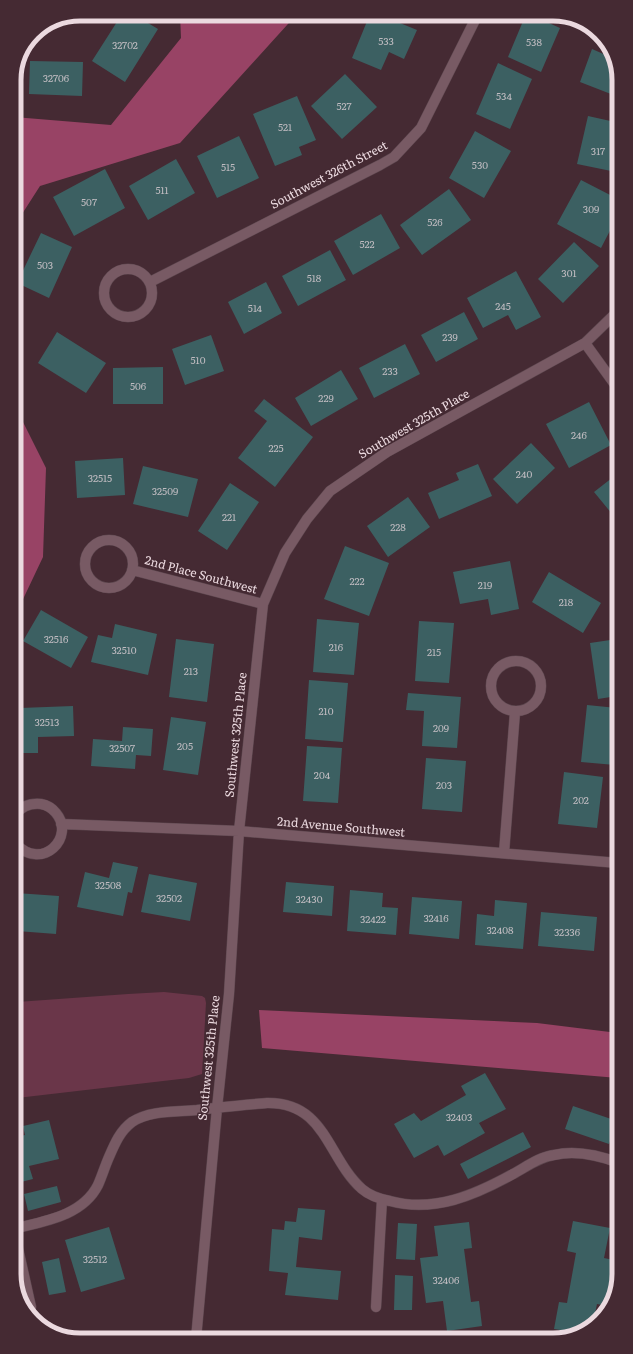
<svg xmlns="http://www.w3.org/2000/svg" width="633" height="1354" viewBox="0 0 633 1354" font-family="Literata,serif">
<rect width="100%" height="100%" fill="#452a33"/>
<path fill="#6a3649" d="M 164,992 L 202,996 L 205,998 L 206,1003 L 202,1074 L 189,1078 L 17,1098 L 17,1002 L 128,994 Z"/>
<path fill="#984365" d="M 180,14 L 297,14 L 180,143 L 40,186 L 15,225 L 14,117 L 111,125 L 181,38 Z
M 15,406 L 46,468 L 43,557 L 16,614 Z
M 259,1010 L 537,1023 L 618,1033 L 618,1078 L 262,1048 Z"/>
<path fill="#3c6062" d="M 122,14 L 133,14 L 158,29 L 125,82 L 92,61 Z
M 370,14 L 378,14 L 417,30 L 404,59 L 389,52 L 381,70 L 352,58 Z
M 526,14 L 529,14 L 560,28 L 541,72 L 508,57 Z
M 592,49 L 615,59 L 616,96 L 580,82 Z
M 21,61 L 17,85 L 14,85 L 14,76 Z
M 30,61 L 83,62 L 82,96 L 29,94 Z
M 498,63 L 532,79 L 510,129 L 476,114 Z
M 345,74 L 377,107 L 342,139 L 311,106 Z
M 297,96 L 316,140 L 299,147 L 302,155 L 275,166 L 253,114 Z
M 588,116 L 615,122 L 612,138 L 616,138 L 616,172 L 577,164 Z
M 475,131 L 511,151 L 484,198 L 449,178 Z
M 239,136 L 259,178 L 217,198 L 197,156 Z
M 176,159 L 195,193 L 148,220 L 129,186 Z
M 105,169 L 125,208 L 74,236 L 53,197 Z
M 581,180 L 616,198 L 616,219 L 601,248 L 557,224 Z
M 449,189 L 471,220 L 422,255 L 400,225 Z
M 381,214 L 400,248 L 353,275 L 334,241 Z
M 41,233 L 72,247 L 49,298 L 17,283 Z
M 574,242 L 599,266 L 563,303 L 538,279 Z
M 330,250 L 346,280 L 298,306 L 282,276 Z
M 516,271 L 541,317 L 516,330 L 508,315 L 483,328 L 467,298 Z
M 266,282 L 282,313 L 244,334 L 228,302 Z
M 464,312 L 478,339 L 436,362 L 421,335 Z
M 57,332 L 106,363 L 86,393 L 38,363 Z
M 211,335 L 224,371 L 185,385 L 172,349 Z
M 405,344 L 420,374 L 374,398 L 359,368 Z
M 163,367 L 163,404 L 113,404 L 113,368 Z
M 341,370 L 358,399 L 311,426 L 295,398 Z
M 264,399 L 313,437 L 275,487 L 238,458 L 267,421 L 254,411 Z
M 589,402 L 611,445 L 569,468 L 546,424 Z
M 531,443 L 555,468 L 517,504 L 493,479 Z
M 123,458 L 125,495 L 77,498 L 75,461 Z
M 478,464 L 492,496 L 439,519 L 428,493 L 459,480 L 456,473 Z
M 143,466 L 198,479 L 188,517 L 133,504 Z
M 617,474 L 617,520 L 594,492 Z
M 230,483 L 259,502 L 227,550 L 198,531 Z
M 408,497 L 430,527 L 388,557 L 367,526 Z
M 345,546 L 389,563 L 369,616 L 324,599 Z
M 510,561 L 519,609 L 491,615 L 488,599 L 460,604 L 453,572 Z
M 549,572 L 601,603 L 583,633 L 532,602 Z
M 41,610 L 88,637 L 71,668 L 23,641 Z
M 317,619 L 359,623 L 354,675 L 313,672 Z
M 419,621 L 454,623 L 449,683 L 415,681 Z
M 115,624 L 157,634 L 148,675 L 91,662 L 98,635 L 112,638 Z
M 176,639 L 214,644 L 207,702 L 169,697 Z
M 617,639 L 617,696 L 598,699 L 590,643 Z
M 309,680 L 348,683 L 343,742 L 305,739 Z
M 408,693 L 461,697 L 457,748 L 422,746 L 424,711 L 406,710 Z
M 587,705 L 617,708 L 617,737 L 615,765 L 581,762 Z
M 73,706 L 74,736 L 38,737 L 38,753 L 21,753 L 20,708 Z
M 171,717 L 206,722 L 198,775 L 163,770 Z
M 123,727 L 153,729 L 151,756 L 136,755 L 135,769 L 91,766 L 93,739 L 122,741 Z
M 307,746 L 342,748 L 338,803 L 303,801 Z
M 426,758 L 466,761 L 462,812 L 422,809 Z
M 564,772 L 603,777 L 597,828 L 558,824 Z
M 113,862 L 138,867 L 132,893 L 128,892 L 123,916 L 77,907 L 85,872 L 109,878 Z
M 149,874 L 197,883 L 190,921 L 141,912 Z
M 286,882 L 334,886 L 332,916 L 283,912 Z
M 350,890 L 383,893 L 382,907 L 398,908 L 396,935 L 347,931 Z
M 16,893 L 59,896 L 56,934 L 17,931 Z
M 412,897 L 462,901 L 459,939 L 409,934 Z
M 495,900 L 527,903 L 523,949 L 475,945 L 477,914 L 494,916 Z
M 541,912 L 597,917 L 594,951 L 538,946 Z
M 614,920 L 618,920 L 618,954 L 611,954 Z
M 485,1073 L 506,1109 L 479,1123 L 485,1133 L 444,1156 L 438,1145 L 414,1158 L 394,1124 L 414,1113 L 421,1121 L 466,1095 L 461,1086 Z
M 573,1106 L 617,1121 L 609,1144 L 565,1129 Z
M 49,1120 L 59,1159 L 29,1166 L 33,1179 L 17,1183 L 17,1137 L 25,1135 L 23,1126 Z
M 523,1132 L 531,1147 L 468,1179 L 460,1164 Z
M 57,1186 L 61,1202 L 28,1211 L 24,1194 Z
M 298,1208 L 325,1210 L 322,1240 L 299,1237 L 296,1267 L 341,1271 L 338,1300 L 285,1295 L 288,1273 L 269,1271 L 272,1229 L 284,1230 L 285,1221 L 296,1222 Z
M 573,1221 L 610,1228 L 604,1258 L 618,1261 L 612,1294 L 608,1306 L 597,1304 L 593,1323 L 579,1333 L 554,1329 L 559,1302 L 567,1303 L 576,1253 L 567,1251 Z
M 469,1222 L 472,1248 L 464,1249 L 471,1302 L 479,1301 L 482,1326 L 447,1331 L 443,1301 L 426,1303 L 420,1258 L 438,1256 L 434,1226 Z
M 398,1223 L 417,1224 L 415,1260 L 396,1259 Z
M 109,1227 L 125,1279 L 81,1292 L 65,1240 Z
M 59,1258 L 66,1292 L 49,1295 L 42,1262 Z
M 395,1275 L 413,1276 L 412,1310 L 394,1310 Z"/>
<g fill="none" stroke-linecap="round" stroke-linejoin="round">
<g stroke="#5c464e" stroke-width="11">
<path id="street" d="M104 293a24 24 0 1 1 48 0a24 24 0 1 1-48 0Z
M 150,282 L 380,165 L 394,157 L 421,128 L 478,14
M 585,343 L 616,386
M85 564a24 24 0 1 1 48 0a24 24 0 1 1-48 0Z
M 132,570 L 263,604
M491 686a25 25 0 1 1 50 0a25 25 0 1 1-50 0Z
M 16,814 C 22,806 31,803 41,804 C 47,805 52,808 56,813 C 76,837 42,872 16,844
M 61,824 L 239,831 L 618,863
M 504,853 L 515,712
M 17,1228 C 46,1221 83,1215 98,1185 C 102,1176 105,1166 109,1157 C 115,1143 120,1131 132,1122 C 150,1110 177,1112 197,1110 C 220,1107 244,1105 267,1103 C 326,1102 327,1158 362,1189 C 370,1196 380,1199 390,1201 C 434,1213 475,1195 513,1174 C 526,1167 539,1157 554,1155 C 576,1150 598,1155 619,1163
M 17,1244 L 31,1307
M 376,1307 L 382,1199
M 196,1339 L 217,1108 L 229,994 L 239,831 L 263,604 L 285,553 L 307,519 L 330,491 L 387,452 L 585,343 L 616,313"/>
</g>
<use href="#street" stroke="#785a64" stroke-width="10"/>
</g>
<g text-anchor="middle" stroke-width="3" stroke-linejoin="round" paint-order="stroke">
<g font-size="10" fill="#bfbbc0">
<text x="386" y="45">533</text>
<text x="534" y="46">538</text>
<text x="125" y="49">32702</text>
<text x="56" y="82">32706</text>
<text x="504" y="100">534</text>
<text x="344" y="110">527</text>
<text x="285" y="131">521</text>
<text x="598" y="155">317</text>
<text x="480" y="169">530</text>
<text x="228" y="171">515</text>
<text x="162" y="194">511</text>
<text x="89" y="206">507</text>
<text x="591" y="213">309</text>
<text x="435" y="226">526</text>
<text x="367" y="248">522</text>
<text x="45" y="269">503</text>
<text x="569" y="277">301</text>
<text x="314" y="282">518</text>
<text x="503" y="310">245</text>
<text x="255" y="312">514</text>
<text x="450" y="341">239</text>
<text x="198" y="364">510</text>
<text x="390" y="375">233</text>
<text x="138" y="390">506</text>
<text x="326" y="402">229</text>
<text x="579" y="439">246</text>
<text x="276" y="452">225</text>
<text x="524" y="478">240</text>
<text x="100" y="482">32515</text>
<text x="165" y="495">32509</text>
<text x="229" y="521">221</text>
<text x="398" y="531">228</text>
<text x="357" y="585">222</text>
<text x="485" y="589">219</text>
<text x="566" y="606">218</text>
<text x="56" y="643">32516</text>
<text x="336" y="651">216</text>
<text x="124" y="654">32510</text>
<text x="434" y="656">215</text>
<text x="191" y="675">213</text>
<text x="326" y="715">210</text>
<text x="47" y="726">32513</text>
<text x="441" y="732">209</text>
<text x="185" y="750">205</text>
<text x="122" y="752">32507</text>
<text x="322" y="779">204</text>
<text x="444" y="789">203</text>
<text x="581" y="804">202</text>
<text x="108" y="889">32508</text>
<text x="169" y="902">32502</text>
<text x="309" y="903">32430</text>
<text x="436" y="922">32416</text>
<text x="373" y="923">32422</text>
<text x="500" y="934">32408</text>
<text x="567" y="936">32336</text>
<text x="459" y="1121">32403</text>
<text x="95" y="1263">32512</text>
<text x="446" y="1284">32406</text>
</g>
<g font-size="12" fill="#ebd9df" stroke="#452a33">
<text transform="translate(329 175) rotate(-28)" y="4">Southwest 326th Street</text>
<text transform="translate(414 424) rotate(-30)" y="4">Southwest 325th Place</text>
<text transform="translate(201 575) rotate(15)" y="4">2nd Place Southwest</text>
<text transform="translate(236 735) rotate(-84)" y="4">Southwest 325th Place</text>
<text transform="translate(341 827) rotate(5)" y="4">2nd Avenue Southwest</text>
<text transform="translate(209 1058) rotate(-84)" y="4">Southwest 325th Place</text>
</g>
</g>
<path d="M0 0H633V1354H0ZM80 21H553A59 59 0 0 1 612 80V1274A59 59 0 0 1 553 1333H80A59 59 0 0 1 21 1274V80A59 59 0 0 1 80 21Z" fill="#452a33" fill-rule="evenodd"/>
<path fill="none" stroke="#ebd9df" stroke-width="5" d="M80 21H553A59 59 0 0 1 612 80V1274A59 59 0 0 1 553 1333H80A59 59 0 0 1 21 1274V80A59 59 0 0 1 80 21Z"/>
</svg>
